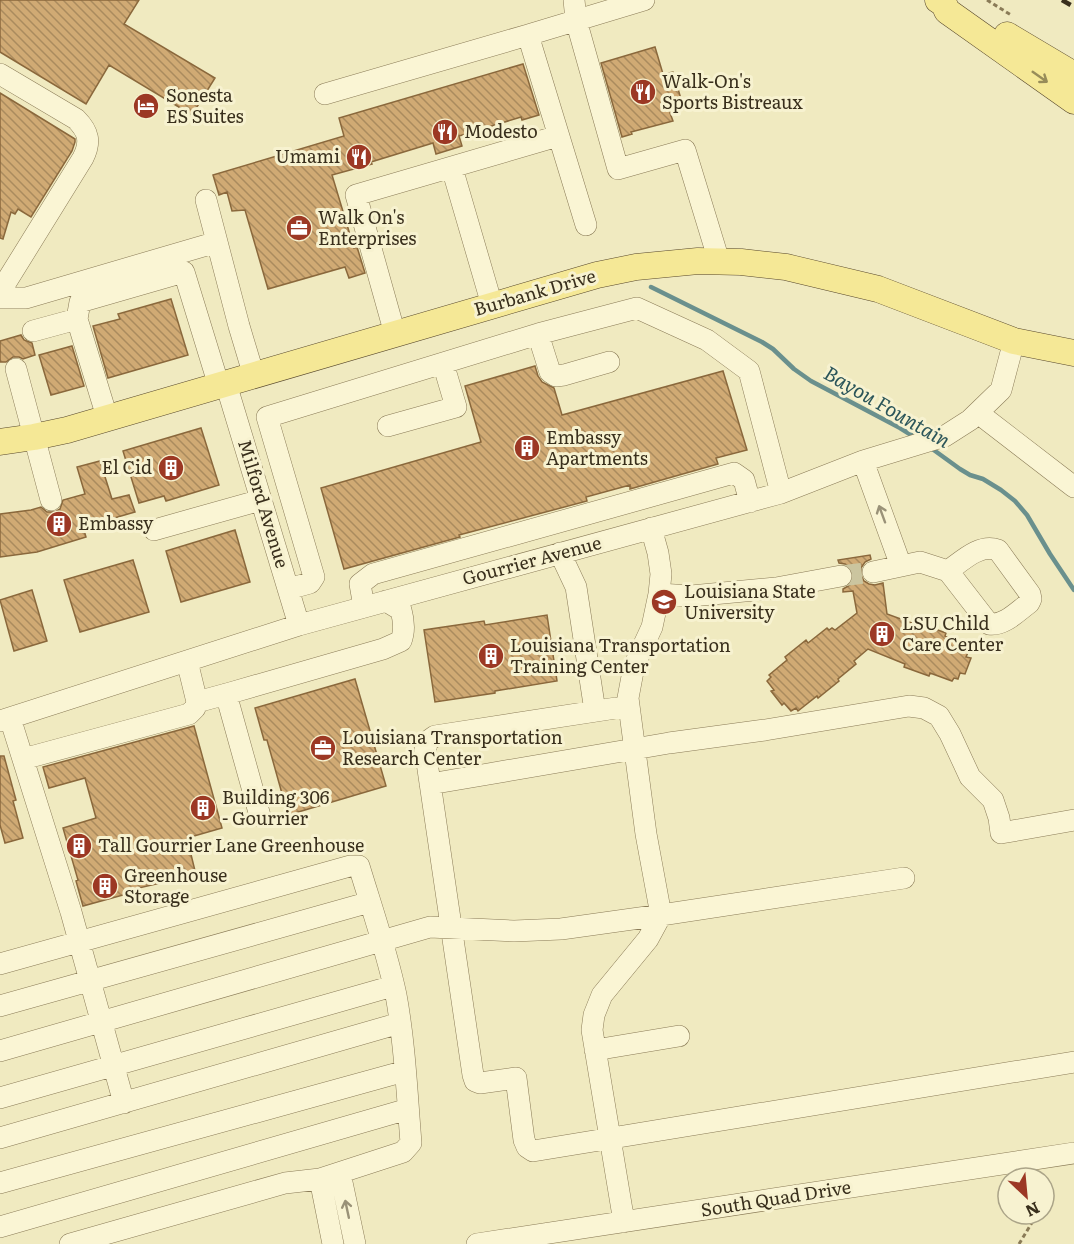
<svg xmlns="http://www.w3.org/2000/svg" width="1074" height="1244" viewBox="0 0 1074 1244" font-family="Literata,serif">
<defs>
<pattern id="building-back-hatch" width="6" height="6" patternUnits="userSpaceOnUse" patternTransform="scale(1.5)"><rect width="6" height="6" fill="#d0aa74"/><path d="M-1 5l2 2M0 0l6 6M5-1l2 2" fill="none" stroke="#aa8b5e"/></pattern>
</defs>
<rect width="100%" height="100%" fill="#f0eac0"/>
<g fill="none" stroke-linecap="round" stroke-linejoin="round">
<path stroke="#6a908d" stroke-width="4.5" d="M 651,287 L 762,342 L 773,349 L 794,369 L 811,381 L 900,428 L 916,438
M 931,448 L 960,469 L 970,475 L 983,479 L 1001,490 L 1015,501 L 1027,515 L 1050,554 L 1074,590"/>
</g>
<path fill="url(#building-back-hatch)" stroke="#8a683c" stroke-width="1.5" d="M 0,0 L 139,0 L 124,24 L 215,78 L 192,115 L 109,65 L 86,104 L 0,52 Z
M 655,47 L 663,74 L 673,72 L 684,109 L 670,113 L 673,121 L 631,132 L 632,134 L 622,137 L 601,63 Z
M 523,64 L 539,115 L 522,120 L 521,117 L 459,136 L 462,146 L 436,154 L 433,143 L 371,162 L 372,164 L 332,175 L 354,248 L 357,247 L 365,273 L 349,278 L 345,267 L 268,289 L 245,210 L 232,211 L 227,192 L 219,195 L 213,175 L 344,136 L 339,118 Z
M 0,93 L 75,139 L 75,142 L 72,151 L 31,217 L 18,209 L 15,214 L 11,212 L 3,239 L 0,238 Z
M 171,299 L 188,355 L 108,378 L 93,326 L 120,319 L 118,314 Z
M 21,335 L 24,340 L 32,343 L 35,355 L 23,359 L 19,357 L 13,357 L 6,362 L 0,362 L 0,341 Z
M 72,346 L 84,386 L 51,395 L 39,355 Z
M 535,366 L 538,376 L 542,382 L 554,388 L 562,415 L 723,371 L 747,450 L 716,458 L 718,464 L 630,489 L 630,485 L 586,497 L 587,501 L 459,535 L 460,537 L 344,569 L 321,488 L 481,442 L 465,386 Z
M 201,428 L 219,485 L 166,501 L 164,496 L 139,503 L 123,451 Z
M 100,461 L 112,499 L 129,495 L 135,512 L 83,527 L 86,537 L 37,552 L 0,557 L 0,514 L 31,510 L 41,507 L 47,512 L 55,512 L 60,509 L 63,500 L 85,494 L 77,467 Z
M 235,530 L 250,582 L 181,602 L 166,551 Z
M 870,555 L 871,559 L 865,562 L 861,568 L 861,575 L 864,581 L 869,584 L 875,585 L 883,583 L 887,614 L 920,626 L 921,624 L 946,633 L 945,636 L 967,644 L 965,648 L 969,650 L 966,657 L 971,658 L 965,674 L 960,673 L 958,679 L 954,678 L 952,681 L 930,673 L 929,676 L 904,667 L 905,664 L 868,649 L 854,661 L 856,664 L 838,679 L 839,681 L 818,698 L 817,696 L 798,711 L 796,708 L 791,711 L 784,703 L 782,705 L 771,691 L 774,690 L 767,681 L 771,677 L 769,675 L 787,660 L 785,657 L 806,640 L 808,643 L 827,628 L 829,630 L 832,628 L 835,630 L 857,613 L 853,591 L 843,592 L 843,589 L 850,585 L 853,580 L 853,573 L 850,567 L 845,564 L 839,563 L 838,560 Z
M 133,560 L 149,612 L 80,632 L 64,580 Z
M 32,590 L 47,641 L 14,651 L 0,600 Z
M 547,615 L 557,681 L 495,691 L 495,693 L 435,702 L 424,630 L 484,621 L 485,625 Z
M 355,679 L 386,786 L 288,815 L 267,740 L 264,740 L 255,708 Z
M 194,726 L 222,828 L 187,838 L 196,875 L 134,889 L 134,892 L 83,906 L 76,881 L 78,880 L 63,828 L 96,818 L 85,778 L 49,788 L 43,767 Z
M 0,756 L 4,756 L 16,800 L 13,801 L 23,838 L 5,843 L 0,825 Z"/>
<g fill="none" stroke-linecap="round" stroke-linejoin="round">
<path stroke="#cbc59f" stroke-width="21" stroke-dasharray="21 10" stroke-linecap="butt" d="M 841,576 L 873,572"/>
<g stroke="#8a7b57" stroke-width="22">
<path id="minor" d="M 574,0 L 576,20 L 618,169 L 685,150 L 719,261
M 0,74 L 76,119 C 89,132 91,142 83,158 L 0,292
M 325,94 L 528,35
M 452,168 L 492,305
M 206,200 L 239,326 L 254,376
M 586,225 L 528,35 L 644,0
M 0,298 L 26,298 L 217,242
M 77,319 L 80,302 L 184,272 L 219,386
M 33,331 L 77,319 L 107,417
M 395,334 L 356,195 L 558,136
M 538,334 L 550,372 L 556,376 L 564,375 L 609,362
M 16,369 L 51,500
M 226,384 L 299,625
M 978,413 L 1074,487
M 388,426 L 456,407 L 443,363
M 863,461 L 901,566
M 154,530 L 261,500
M 560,553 L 576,587 L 595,711
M 873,572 L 920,562 L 948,571 L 989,624 C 1004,626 1017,612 1029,603 L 1031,599 L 1030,594 L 998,550 C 980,543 962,561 948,571
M 288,589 L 310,583 L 314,577 L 267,417 L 538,334 L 637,308 L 707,340 L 749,371 L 781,493
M 659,594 L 691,596 L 776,588 L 841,576
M 364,607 L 360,584 L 373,574 L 734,473 L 744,480 L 750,502
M 226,694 L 260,816
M 197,702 L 230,693 L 383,649 L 401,641 C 405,631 404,621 401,610 L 386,601
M 629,706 L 435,736 L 428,741 L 425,749 L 473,1075 L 475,1081 L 480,1083 L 516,1078 L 524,1140 L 527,1147 L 533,1151 L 1074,1062
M 10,718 L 71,912 L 124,1103
M 0,721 L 299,625 L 781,493 L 863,461 L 945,436 L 970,420 L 1001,390 L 1014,341
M 23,759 L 189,714 L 195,708 L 197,702 L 187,661
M 430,784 L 669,743 L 765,730 L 909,706 L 924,708 L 939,716 L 950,734 L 970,777 L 993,800 L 999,818 L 1001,833 L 1074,820
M 0,964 L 350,866 L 359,866 C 372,909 387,952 396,995 C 405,1044 407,1094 411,1143 L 403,1152 L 320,1179 L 285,1183 L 70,1244
M 0,1006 L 370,902
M 595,1050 L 679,1036
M 0,1051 L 430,927 L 514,931 L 561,929 L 661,915 L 904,878
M 0,1098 L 393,986
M 0,1138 L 400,1023
M 340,1173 L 355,1244
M 320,1179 L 333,1244
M 0,1183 L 405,1071
M 624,1222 L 592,1030 L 594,1015 L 602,995 L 648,939 L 661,915 L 646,834 L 628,698 L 634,666 L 652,627 L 659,594 L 661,574 L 658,553 L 651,528
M 0,1227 L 408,1109
M 477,1244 L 1074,1153"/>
</g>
<g stroke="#57472c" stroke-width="27">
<path id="major" d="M 938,0 L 944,4 L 947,11 L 1074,101
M 1007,35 L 1074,75
M 0,442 L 34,437 L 67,430 L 597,275 L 636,267 L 698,261 L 741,262 L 786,267 L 878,289 L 1014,341 L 1074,353"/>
</g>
<path stroke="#8a7b57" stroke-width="3" stroke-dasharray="4.5 3" stroke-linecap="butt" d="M 987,0 L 1011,15
M 1019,1244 L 1033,1221 L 1034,1214"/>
<use href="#minor" stroke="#faf5d4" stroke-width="21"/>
<use href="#major" stroke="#f5e896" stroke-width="26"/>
<path stroke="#392f1c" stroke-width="4.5" stroke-dasharray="10 10" stroke-linecap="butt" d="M 1062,0 L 1074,7"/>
</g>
<defs><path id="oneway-shaft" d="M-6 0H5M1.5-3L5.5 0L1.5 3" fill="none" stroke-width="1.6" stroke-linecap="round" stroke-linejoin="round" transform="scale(1.5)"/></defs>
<use stroke="#978c59" href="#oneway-shaft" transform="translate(1040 77) rotate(35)"/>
<g stroke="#9a9278">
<use href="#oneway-shaft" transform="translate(882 514) rotate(-110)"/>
<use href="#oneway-shaft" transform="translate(347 1209) rotate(-102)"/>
</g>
<defs>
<g id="restaurant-disc" transform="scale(1.35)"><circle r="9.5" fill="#9c3824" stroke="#f7f2d0"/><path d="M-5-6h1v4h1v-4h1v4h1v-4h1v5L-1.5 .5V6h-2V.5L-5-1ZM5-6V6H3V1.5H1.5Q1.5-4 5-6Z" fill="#fff"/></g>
<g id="hotel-disc" transform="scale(1.35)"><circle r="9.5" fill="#9c3824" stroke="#f7f2d0"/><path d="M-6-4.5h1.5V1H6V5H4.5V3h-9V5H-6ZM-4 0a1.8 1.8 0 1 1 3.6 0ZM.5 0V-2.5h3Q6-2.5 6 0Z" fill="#fff"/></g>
<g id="office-disc" transform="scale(1.35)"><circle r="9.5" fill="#9c3824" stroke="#f7f2d0"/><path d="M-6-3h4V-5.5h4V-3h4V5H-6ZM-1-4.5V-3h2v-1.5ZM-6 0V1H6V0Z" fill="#fff"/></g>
<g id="building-disc" transform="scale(1.35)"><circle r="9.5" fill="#9c3824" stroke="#f7f2d0"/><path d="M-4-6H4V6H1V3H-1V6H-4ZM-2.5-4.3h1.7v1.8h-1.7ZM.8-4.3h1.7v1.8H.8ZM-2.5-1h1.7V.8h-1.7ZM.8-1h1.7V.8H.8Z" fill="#fff"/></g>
<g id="university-disc" transform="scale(1.35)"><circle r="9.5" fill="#9c3824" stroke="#f7f2d0"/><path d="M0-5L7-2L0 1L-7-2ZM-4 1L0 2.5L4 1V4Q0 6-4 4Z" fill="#fff"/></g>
</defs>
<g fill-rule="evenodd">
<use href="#restaurant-disc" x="643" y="92"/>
<use href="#hotel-disc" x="146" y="106"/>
<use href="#restaurant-disc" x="445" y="132"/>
<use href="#restaurant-disc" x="359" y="157"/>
<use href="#office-disc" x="299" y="228"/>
<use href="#building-disc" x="527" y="448"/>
<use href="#building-disc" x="171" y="468"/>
<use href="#building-disc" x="59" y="524"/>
<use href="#university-disc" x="664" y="602"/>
<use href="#building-disc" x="882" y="634"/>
<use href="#building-disc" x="491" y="656"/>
<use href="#office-disc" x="323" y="748"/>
<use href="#building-disc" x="203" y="808"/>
<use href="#building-disc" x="79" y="846"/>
<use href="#building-disc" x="105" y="886"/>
</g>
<g text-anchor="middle" stroke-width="6" stroke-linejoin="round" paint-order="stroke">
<g font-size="18" fill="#392f1c" stroke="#f7f2d0" text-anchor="start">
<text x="662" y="88">Walk-On's<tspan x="662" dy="21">Sports Bistreaux</tspan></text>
<text x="166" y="102">Sonesta<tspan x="166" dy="21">ES Suites</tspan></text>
<text x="464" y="138">Modesto</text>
<text x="340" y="163" text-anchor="end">Umami</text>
<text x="318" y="224">Walk On's<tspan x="318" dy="21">Enterprises</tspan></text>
<text x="546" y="444">Embassy<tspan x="546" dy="21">Apartments</tspan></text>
<text x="152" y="474" text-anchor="end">El Cid</text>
<text x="78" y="530">Embassy</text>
<text x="684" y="598">Louisiana State<tspan x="684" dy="21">University</tspan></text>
<text x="902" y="630">LSU Child<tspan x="902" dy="21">Care Center</tspan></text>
<text x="510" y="652">Louisiana Transportation<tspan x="510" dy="21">Training Center</tspan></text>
<text x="342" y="744">Louisiana Transportation<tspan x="342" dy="21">Research Center</tspan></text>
<text x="222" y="804">Building 306<tspan x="222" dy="21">- Gourrier</tspan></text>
<text x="98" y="852">Tall Gourrier Lane Greenhouse</text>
<text x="124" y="882">Greenhouse<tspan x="124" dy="21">Storage</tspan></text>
</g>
<g font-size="18" fill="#392f1c" stroke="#f7f2d0">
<text transform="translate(535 293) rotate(-16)" y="6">Burbank Drive</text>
<text transform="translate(263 504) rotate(73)" y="6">Milford Avenue</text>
<text transform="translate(532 561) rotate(-15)" y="6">Gourrier Avenue</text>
<text transform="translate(776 1199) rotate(-9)" y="6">South Quad Drive</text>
</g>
<g font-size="20" font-style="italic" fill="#2b5559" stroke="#f7f2d0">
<text transform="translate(887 407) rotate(30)" y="7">Bayou Fountain</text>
</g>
</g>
<g transform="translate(1026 1196) rotate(154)"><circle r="28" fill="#f7f2d0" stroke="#aba488" stroke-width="1.5"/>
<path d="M0-4.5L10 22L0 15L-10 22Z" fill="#9c3824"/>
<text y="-9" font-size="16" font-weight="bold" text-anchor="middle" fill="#392f1c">N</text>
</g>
</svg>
